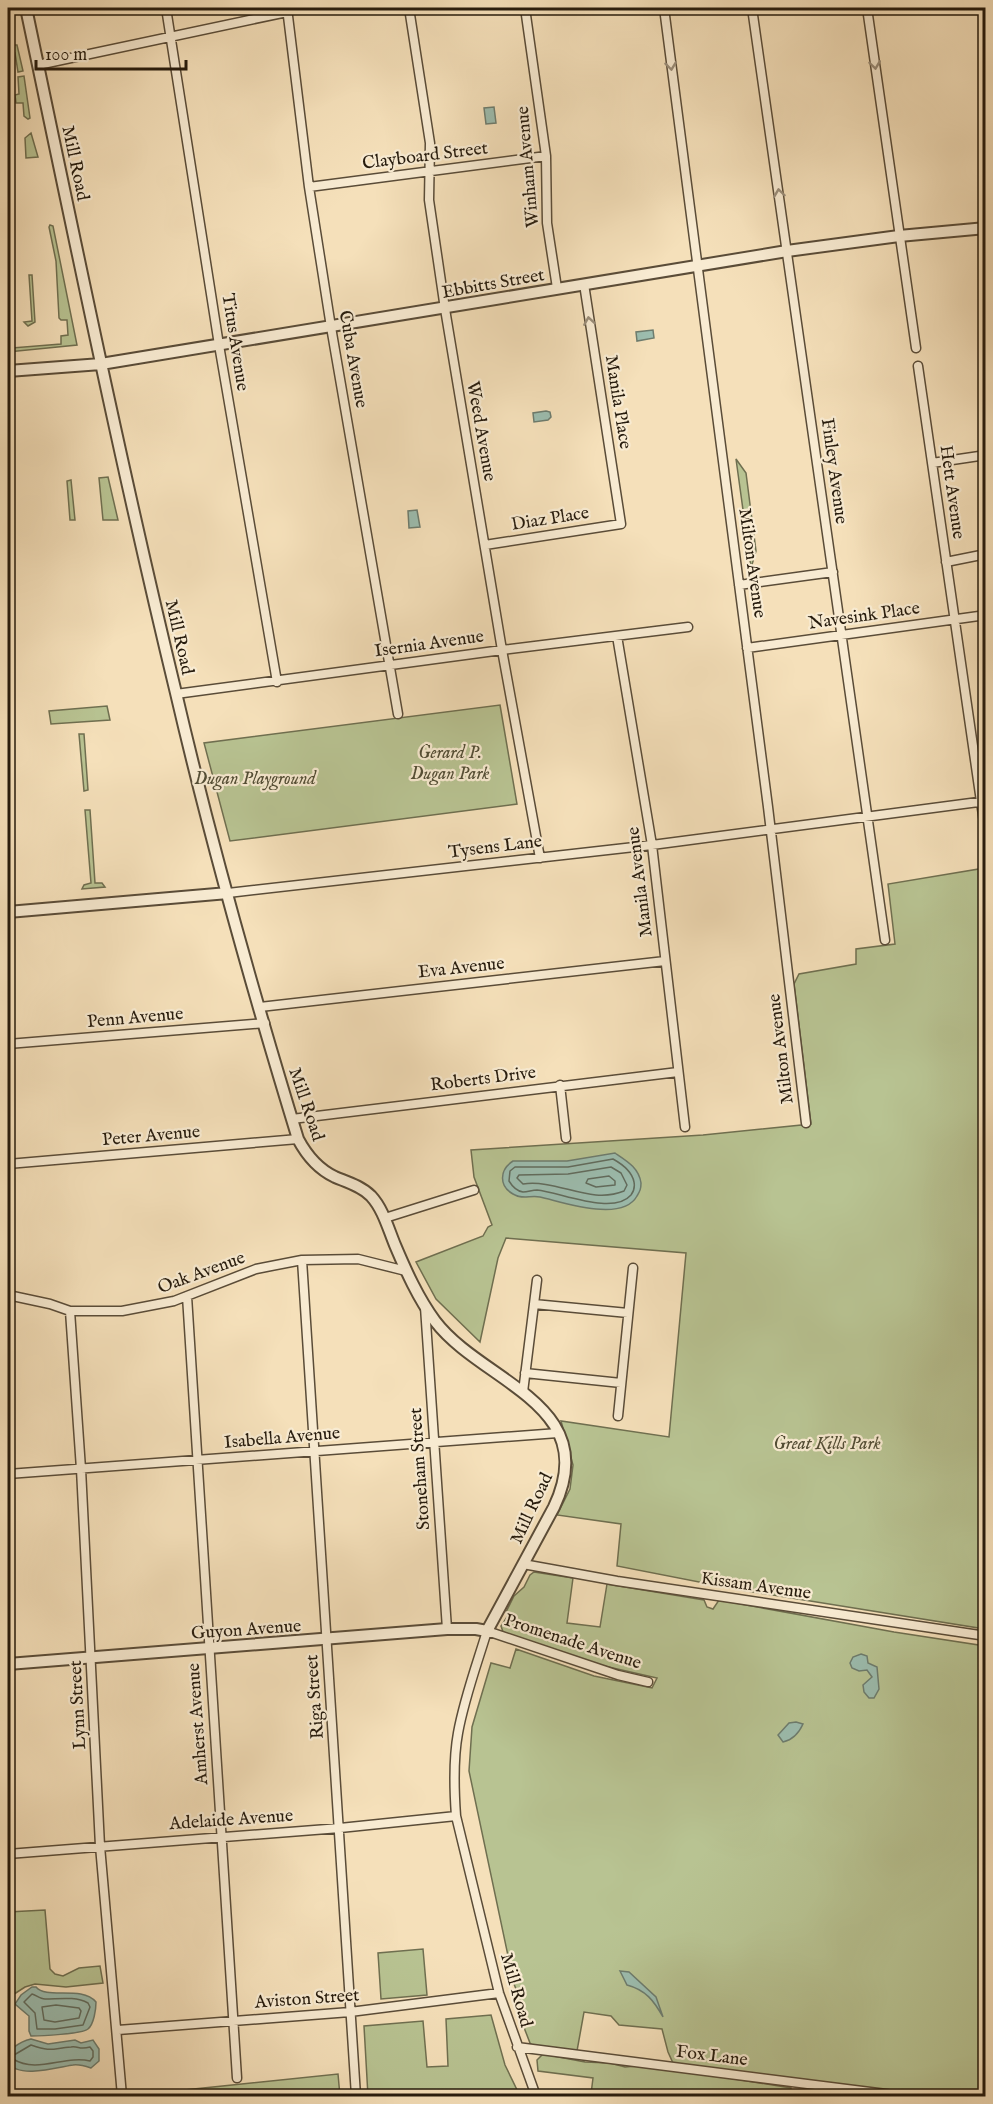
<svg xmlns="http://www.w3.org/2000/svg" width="993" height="2104" viewBox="0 0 993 2104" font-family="'IM FELL English',serif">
<rect width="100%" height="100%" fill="#f5e0ba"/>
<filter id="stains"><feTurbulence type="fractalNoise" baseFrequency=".00333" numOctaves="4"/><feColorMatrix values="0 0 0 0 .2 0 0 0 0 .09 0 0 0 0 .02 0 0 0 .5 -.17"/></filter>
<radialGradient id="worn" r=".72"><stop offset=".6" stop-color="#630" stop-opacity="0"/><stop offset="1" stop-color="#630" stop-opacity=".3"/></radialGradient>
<path fill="#b8c392" stroke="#6f6f50" stroke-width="1.5" d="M 8,45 L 17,45 L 23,71 L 18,72 L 15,53 L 8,53 Z
M 24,76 L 30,118 L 28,119 L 24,116 L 23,103 L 16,103 L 15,95 L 19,94 L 18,77 Z
M 31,133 L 38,157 L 26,158 L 25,138 Z
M 50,225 L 53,226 L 77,345 L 8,352 L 8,341 L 11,342 L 12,348 L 61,344 L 61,336 L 68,335 L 67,320 L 61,320 L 59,318 L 56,261 L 49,227 Z
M 29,275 L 32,275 L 35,322 L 28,326 L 24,322 L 32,321 Z
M 736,459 L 746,473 L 756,551 L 751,568 Z
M 108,477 L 118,520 L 103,520 L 99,478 Z
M 71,480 L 75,520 L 70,520 L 67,481 Z
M 500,705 L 517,804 L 230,841 L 204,743 Z
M 107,706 L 110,720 L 51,724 L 49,711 Z
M 79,734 L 84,734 L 88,790 L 84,791 Z
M 85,810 L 90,810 L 95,883 L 102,883 L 105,887 L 82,889 L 84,885 L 91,883 Z
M 985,868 L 985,1629 L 735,1589 L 617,1566 L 621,1524 L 557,1515 L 570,1489 L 573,1465 L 561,1421 L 669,1437 L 686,1253 L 506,1238 L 498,1258 L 480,1342 L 436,1299 L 416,1262 L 483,1236 L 488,1227 L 492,1225 L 474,1177 L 471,1150 L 703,1135 L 811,1124 L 794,984 L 799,974 L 856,964 L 856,949 L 895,944 L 888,884 Z
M 534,1572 L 573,1578 L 567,1623 L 600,1627 L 607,1584 L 704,1600 L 707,1607 L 713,1609 L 719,1600 L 894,1632 L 985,1646 L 985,2096 L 932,2096 L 673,2063 L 668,2052 L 662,2029 L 619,2025 L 611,2016 L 584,2012 L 577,2051 L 533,2046 L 530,2043 L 518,2012 L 524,2009 L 514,1984 L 469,1771 L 472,1727 L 491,1663 L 510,1668 L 516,1649 L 594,1676 L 652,1688 L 657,1678 L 591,1663 L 503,1632 L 501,1626 L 509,1614 L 506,1612 L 514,1596 L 524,1587 L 530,1575 Z
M 45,1910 L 50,1969 L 55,1974 L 63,1976 L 79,1968 L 100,1966 L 103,1983 L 66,1987 L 35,1984 L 25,1987 L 8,1998 L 8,1912 Z
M 423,1949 L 427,1995 L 381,1999 L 378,1953 Z
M 491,2015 L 505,2065 L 520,2096 L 368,2096 L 364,2026 L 423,2021 L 427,2067 L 448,2066 L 446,2019 Z
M 543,2054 L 585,2062 L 610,2063 L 625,2067 L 637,2066 L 685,2071 L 791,2088 L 790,2096 L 574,2096 L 574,2092 L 591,2094 L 593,2078 L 538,2071 L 537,2060 Z
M 338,2074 L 340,2096 L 175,2096 L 175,2091 Z"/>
<path fill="#9cbdaf" stroke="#6d7c6e" stroke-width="1.5" d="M 494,107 L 496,123 L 486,124 L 484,108 Z
M 653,330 L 654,338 L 637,341 L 636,332 Z
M 546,411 L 550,412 L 551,417 L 548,420 L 534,422 L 533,413 Z
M 417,510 L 420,527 L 409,528 L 408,511 Z
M 615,1153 C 627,1161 639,1168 641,1183 C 641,1189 640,1191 637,1196 C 622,1223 563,1202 540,1197 C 530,1195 523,1200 513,1194 C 499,1186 499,1170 513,1161 L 567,1161 Z
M 861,1654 L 867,1656 L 868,1663 L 877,1667 L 879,1689 L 874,1698 L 869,1698 L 864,1692 L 863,1685 L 872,1677 L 867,1670 L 859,1671 L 852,1668 L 850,1663 L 853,1657 Z
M 796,1722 L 803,1724 C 799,1733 792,1740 783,1742 L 778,1735 L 789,1723 Z
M 620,1971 L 629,1972 L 656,1997 L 663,2017 C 654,2001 646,1990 627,1985 Z
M 32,1987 L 36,1987 C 47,2000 81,1985 96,2002 C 96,2009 94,2024 88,2029 C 82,2034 40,2036 31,2036 L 29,2031 L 29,2016 L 15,2004 L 21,1995 Z
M 31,2039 L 48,2044 L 75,2040 L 81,2043 L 93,2040 L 99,2049 L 99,2061 L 91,2068 C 85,2066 79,2064 73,2065 C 59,2067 18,2079 9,2063 C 2,2051 22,2041 31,2039 Z"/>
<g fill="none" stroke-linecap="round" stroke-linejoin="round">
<path stroke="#616c5e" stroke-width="1.5" d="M 613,1159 C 622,1164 632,1171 634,1182 C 635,1187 634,1191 631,1195 C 613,1216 560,1192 537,1190 C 532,1190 528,1192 523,1192 C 516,1191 512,1186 509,1181 L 510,1171 L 515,1167 L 568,1167 Z
M 611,1167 L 621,1173 L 627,1185 L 624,1191 C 590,1205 558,1179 523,1184 L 517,1178 L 519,1175 L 568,1174 Z
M 609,1176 L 615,1181 L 615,1185 L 596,1187 L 586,1183 L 588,1179 Z
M 32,1994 C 36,1995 40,1999 45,1999 C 59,1999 75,1996 88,2003 L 90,2007 L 83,2025 L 55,2029 L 37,2029 L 35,2013 L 24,2002 Z
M 56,2005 L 79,2008 L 81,2011 L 79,2018 L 55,2022 L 44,2020 L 42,2007 Z
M 31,2045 C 52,2052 50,2049 71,2047 C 79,2046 79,2050 90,2047 L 93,2051 L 93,2057 L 90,2061 C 65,2055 37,2074 13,2059 L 14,2055 Z"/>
<g stroke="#5a4c38" stroke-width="11">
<path id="minor" d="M 166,8 L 219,345 L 277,682
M 287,8 L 309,187 L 331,327 L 398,714
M 409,8 L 430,143 L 429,200 L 445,309 L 502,650 L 540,858
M 525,8 L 546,156 L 547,223 L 557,288
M 664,8 L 768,807 L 806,1123
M 752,8 L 885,940
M 867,8 L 916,348
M 983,8 L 986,26
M 38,65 L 287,12
M 309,187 L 546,156
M 918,366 L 986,836
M 932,463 L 986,455
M 485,545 L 621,524 L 584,284
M 946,562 L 986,554
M 739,585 L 833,572
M 617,636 L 652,845 L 685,1127
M 747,648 L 986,615
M 176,694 L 502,650 L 688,627
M 228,893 L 652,845 L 986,801
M 260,1007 L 665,961
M 8,1044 L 265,1023
M 560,1085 L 566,1138
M 292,1119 L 678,1072
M 8,1164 L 298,1139
M 385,1218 L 474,1190
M 302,1260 L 356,2096
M 8,1295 L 50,1304 L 70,1311 L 122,1311 L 174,1301 L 256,1269 L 302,1260 L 358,1259 L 406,1271
M 187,1296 L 237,2078
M 534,1304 L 628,1313
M 425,1307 L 447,1629
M 70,1311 L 81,1469 L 100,1846 L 122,2096
M 525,1373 L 621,1383
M 523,1392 L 537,1280
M 618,1416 L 633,1268
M 8,1474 L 558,1433
M 523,1564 L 617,1581 L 986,1636
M 8,1854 L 340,1828 L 456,1816
M 118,2030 L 350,2012 L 499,1993
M 517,2047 L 902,2096
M 536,2096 L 499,1993 L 456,1816 C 454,1788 453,1760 458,1733 C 464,1699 477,1664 487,1631 L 618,1675 L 648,1682"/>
</g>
<g stroke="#5a4c38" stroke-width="14">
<path id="tertiary" d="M 8,371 L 101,364 L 787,251 L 899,236 L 986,228
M 8,912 L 228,893
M 8,1664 L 447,1629 L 476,1629 L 487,1631 L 554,1507 C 603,1404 482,1383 435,1321 C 418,1298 406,1271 395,1245 C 388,1228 383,1209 371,1196 C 361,1186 347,1182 335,1177 C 318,1169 307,1156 298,1139 C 253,992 211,843 176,693 C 121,466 74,236 26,8"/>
</g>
<use href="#minor" stroke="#f8ebd2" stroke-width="8"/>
<use href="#tertiary" stroke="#f8ebd2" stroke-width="10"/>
</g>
<defs><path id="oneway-chevron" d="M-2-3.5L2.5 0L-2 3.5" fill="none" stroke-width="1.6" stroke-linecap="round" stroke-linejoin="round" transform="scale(1.5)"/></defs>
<g stroke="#9a8d79">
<use href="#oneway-chevron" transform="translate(875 65) rotate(82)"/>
<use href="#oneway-chevron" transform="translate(671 66) rotate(83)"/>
<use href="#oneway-chevron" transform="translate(779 193) rotate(-98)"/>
<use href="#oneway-chevron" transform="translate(589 321) rotate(-99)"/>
</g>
<g text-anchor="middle" stroke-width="4.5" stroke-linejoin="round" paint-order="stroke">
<g font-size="18" fill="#261b0d" stroke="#f8ebd2">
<text transform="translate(425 155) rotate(-7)" y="6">Clayboard Street</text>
<text transform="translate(76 163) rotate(78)" y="6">Mill Road</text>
<text transform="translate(527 167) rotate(-95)" y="6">Winham Avenue</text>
<text transform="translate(493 283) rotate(-10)" y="6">Ebbitts Street</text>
<text transform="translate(236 342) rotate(81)" y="6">Titus Avenue</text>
<text transform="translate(354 359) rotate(80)" y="6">Cuba Avenue</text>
<text transform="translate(619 402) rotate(81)" y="6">Manila Place</text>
<text transform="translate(482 431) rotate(80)" y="6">Weed Avenue</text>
<text transform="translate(835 471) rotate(82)" y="6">Finley Avenue</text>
<text transform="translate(953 492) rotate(82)" y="6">Hett Avenue</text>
<text transform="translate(550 518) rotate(-9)" y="6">Diaz Place</text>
<text transform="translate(753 563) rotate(82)" y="6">Milton Avenue</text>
<text transform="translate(864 615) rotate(-8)" y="6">Navesink Place</text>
<text transform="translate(180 637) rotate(77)" y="6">Mill Road</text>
<text transform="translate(429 643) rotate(-8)" y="6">Isernia Avenue</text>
<text transform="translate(495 846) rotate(-7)" y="6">Tysens Lane</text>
<text transform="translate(639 882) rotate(-97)" y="6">Manila Avenue</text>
<text transform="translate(461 967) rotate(-6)" y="6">Eva Avenue</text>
<text transform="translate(135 1017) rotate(-5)" y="6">Penn Avenue</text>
<text transform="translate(780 1049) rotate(-97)" y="6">Milton Avenue</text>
<text transform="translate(483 1078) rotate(-7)" y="6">Roberts Drive</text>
<text transform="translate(307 1104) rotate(71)" y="6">Mill Road</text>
<text transform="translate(151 1135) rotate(-5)" y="6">Peter Avenue</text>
<text transform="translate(201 1272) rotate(-20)" y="6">Oak Avenue</text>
<text transform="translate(282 1437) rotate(-5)" y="6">Isabella Avenue</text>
<text transform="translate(419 1469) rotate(-94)" y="6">Stoneham Street</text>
<text transform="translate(531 1508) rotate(-65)" y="6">Mill Road</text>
<text transform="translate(756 1585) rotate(8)" y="6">Kissam Avenue</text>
<text transform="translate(246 1629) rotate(-4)" y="6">Guyon Avenue</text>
<text transform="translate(573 1641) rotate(18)" y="6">Promenade Avenue</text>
<text transform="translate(314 1697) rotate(-94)" y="6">Riga Street</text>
<text transform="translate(77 1705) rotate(-93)" y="6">Lynn Street</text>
<text transform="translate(197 1724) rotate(-94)" y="6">Amherst Avenue</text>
<text transform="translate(231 1819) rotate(-4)" y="6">Adelaide Avenue</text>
<text transform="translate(517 1990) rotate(74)" y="6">Mill Road</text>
<text transform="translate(307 1998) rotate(-4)" y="6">Aviston Street</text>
<text transform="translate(712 2055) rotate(7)" y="6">Fox Lane</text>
</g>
<g font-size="18" font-style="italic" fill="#524d35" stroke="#f8ebd2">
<text x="450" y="758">Gerard P.<tspan x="450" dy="21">Dugan Park</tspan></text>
<text x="255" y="784">Dugan Playground</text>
<text x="827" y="1449">Great Kills Park</text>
</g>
</g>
<rect width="993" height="2104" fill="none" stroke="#f5e0ba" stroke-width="30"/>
<rect x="9" y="9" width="975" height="2086" fill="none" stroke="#261b0d" stroke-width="3"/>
<rect x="15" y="15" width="963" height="2074" fill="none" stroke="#261b0d" stroke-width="1.5"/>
<path d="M36 60v9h150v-9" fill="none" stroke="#261b0d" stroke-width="3"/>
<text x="45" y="60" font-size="18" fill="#261b0d" stroke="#f8ebd2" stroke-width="4.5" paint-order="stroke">100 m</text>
<rect width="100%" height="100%" filter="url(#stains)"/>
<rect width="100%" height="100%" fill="url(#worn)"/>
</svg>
